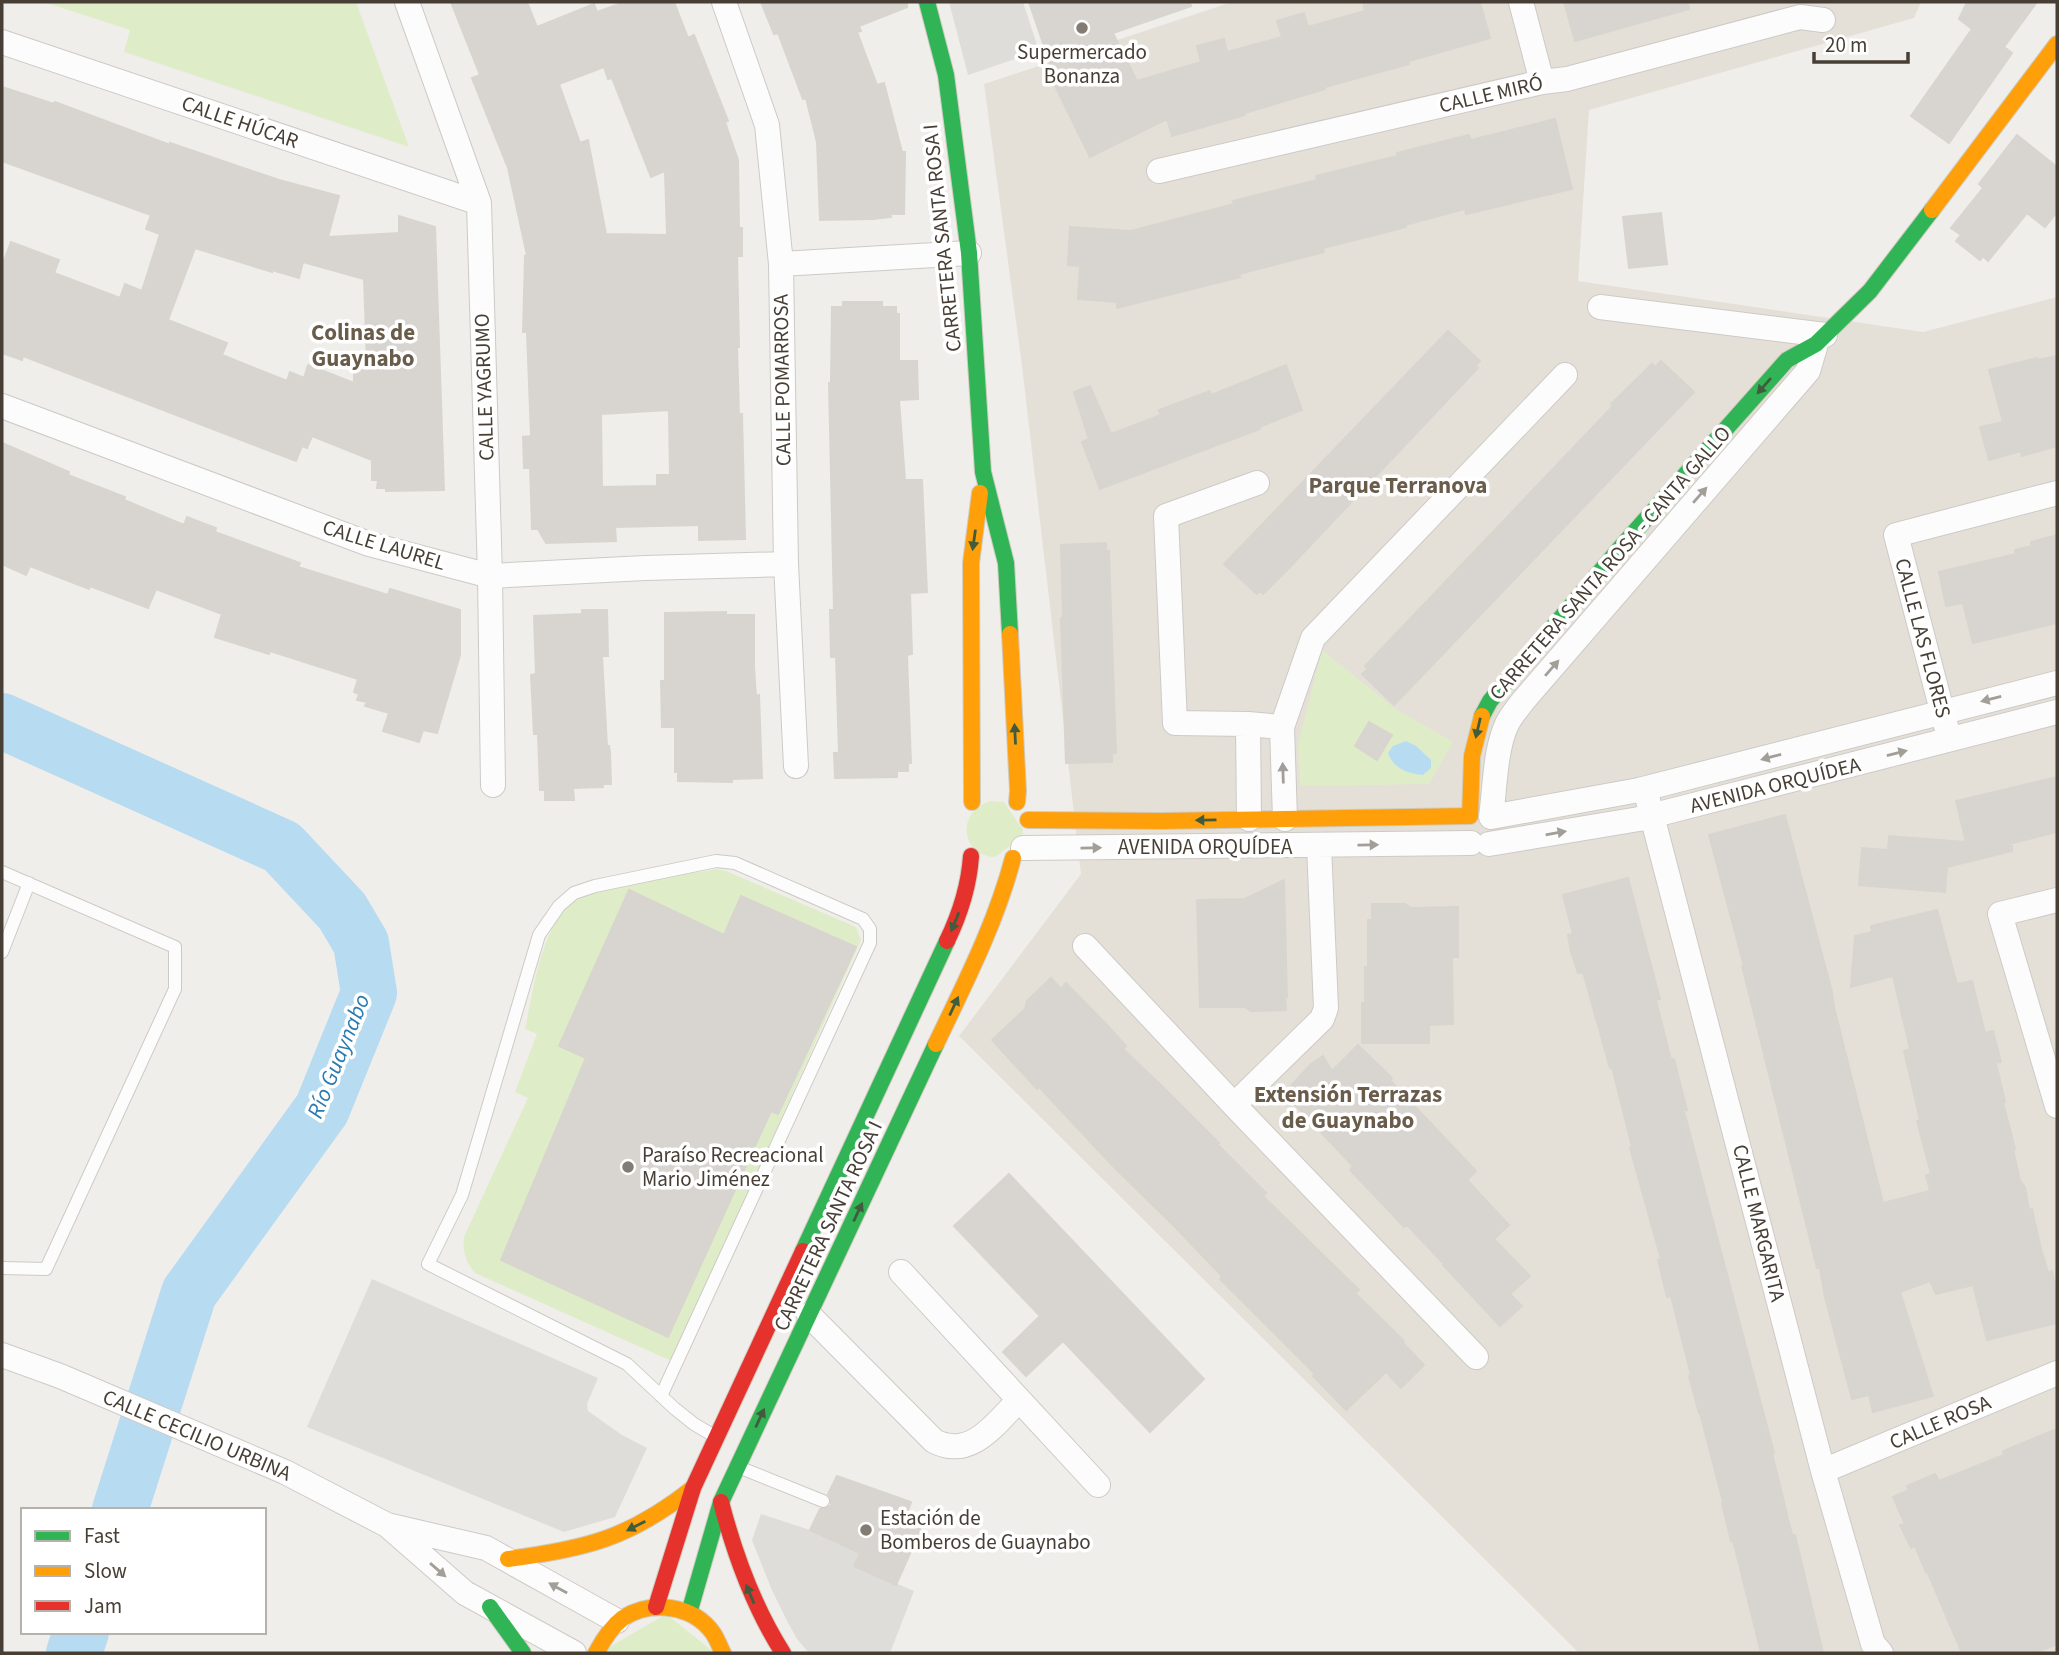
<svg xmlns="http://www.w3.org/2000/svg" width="2059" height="1655" viewBox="0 0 2059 1655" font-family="'Source Sans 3',sans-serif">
<rect width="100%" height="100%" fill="#f0eeea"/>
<path fill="#e5e0d7" d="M 1232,2 L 1921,2 L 1914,18 L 1589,110 L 1578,281 L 1923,332 L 2057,297 L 2057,1653 L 1579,1653 L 959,1036 L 1081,874 L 1022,366 L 984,84 Z"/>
<path fill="#dfecc8" d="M 44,2 L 356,2 L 409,147 L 124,52 L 130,30 Z
M 1322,650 L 1394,708 L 1453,742 L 1429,784 L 1300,786 L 1298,744 Z
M 990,801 L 1004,802 L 1023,830 L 1022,837 L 995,857 C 960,855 956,812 990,801 Z
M 717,869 L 726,871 L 856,927 L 861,940 L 675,1356 L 669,1360 L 475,1273 C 466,1263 462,1250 464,1237 L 528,1098 L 515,1092 L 537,1034 L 525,1029 C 533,992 540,935 567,907 C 587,885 684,875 717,869 Z
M 666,1614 L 715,1653 L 602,1653 L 603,1651 Z"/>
<path fill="#dfddd9" d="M 949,2 L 1023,2 L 1039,51 L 968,75 Z
M 372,1279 L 598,1378 L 587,1404 L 588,1411 L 622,1435 L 647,1448 L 615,1517 L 564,1532 L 307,1427 Z
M 761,1514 L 810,1530 L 860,1553 L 855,1566 L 914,1591 L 890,1653 L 809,1653 L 797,1639 L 786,1619 L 771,1588 L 752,1540 Z"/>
<path fill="#b7dcf1" d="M 1406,741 L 1416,746 L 1431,760 L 1431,768 L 1423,775 C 1408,774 1393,768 1388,753 L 1393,746 Z"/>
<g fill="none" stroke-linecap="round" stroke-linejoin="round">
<path stroke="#b7dcf1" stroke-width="56" d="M 2,721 L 282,847 L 342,911 L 361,943 L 369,993 L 322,1109 L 189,1293 L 120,1510
M 74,1653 L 81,1632"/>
</g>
<path fill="#d8d5d1" stroke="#d8d5cf" stroke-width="2" fill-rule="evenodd" d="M 451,2 L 527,2 L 537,27 L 594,4 L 597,12 L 625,2 L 674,2 L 688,38 L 694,35 L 728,121 L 725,122 L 738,160 L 739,228 L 742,228 L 742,256 L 737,256 L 739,347 L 737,347 L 739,414 L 742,414 L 745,539 L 699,540 L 699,525 L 615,527 L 616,541 L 546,543 L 538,529 L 532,529 L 530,468 L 524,468 L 523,437 L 531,436 L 527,332 L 523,332 L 525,256 L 527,255 L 508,168 L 472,78 L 480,75 ZM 604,67 L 608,79 L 612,78 L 651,177 L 665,171 L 667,235 L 606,234 L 588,140 L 580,143 L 559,84 ZM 669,410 L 670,475 L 657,475 L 657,486 L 602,487 L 601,414 Z
M 761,2 L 907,2 L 907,7 L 859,26 L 861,31 L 857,32 L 877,85 L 884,83 L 902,152 L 905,152 L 904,214 L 890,214 L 891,217 L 873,219 L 820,220 L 817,142 L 806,98 L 803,99 L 778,33 L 774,34 Z
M 1029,2 L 1190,2 L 1191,6 L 1113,33 L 1137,81 L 1201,62 L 1197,46 L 1224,39 L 1227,52 L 1282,37 L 1277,21 L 1304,13 L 1308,27 L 1365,11 L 1363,2 L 1480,2 L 1490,38 L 1409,61 L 1409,64 L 1325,87 L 1325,89 L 1245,113 L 1245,115 L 1172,136 L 1167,119 L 1090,157 L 1055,86 L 1057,84 Z
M 1564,2 L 1688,2 L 1689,9 L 1575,41 Z
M 1967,2 L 2037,2 L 2004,47 L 2012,53 L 1949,143 L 1911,116 L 1972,29 L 1959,19 Z
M 2,87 L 54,104 L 55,102 L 170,145 L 170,143 L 279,180 L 339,196 L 328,237 L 399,233 L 399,216 L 435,227 L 444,490 L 386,491 L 386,488 L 377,488 L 378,480 L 372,480 L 372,460 L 312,436 L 307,448 L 302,446 L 296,461 L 23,356 L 22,360 L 2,353 L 2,266 L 11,242 L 59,260 L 54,273 L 120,298 L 125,284 L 142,291 L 160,234 L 146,229 L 151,215 L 2,161 ZM 195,248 L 272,272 L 272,270 L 299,278 L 303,262 L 364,279 L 367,363 L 354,363 L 354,383 L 308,365 L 304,378 L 290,372 L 287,381 L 222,355 L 227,343 L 168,320 Z
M 1555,119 L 1572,189 L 1466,214 L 1465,209 L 1405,225 L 1406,227 L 1323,248 L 1324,252 L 1239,274 L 1240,277 L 1117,308 L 1117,302 L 1078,299 L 1080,266 L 1068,265 L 1070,227 L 1131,231 L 1234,204 L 1233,201 L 1317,180 L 1316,176 L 1397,156 L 1397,153 L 1469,135 L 1471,140 Z
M 2017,135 L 2057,167 L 2057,212 L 2045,227 L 2027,213 L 1988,261 L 1983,256 L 1980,260 L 1956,241 L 1961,235 L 1951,228 L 1983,188 L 1979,184 Z
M 1661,213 L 1667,264 L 1629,268 L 1623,217 Z
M 843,302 L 882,302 L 882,307 L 896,307 L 896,314 L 899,314 L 899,361 L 917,361 L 918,399 L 899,400 L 905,480 L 922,480 L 927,592 L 910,593 L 912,654 L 907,655 L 911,763 L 908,763 L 908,771 L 897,771 L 897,777 L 835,778 L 834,753 L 839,753 L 836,657 L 831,657 L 830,610 L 834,610 L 829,383 L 831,383 L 832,307 L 843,307 Z
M 1448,331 L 1480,361 L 1475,366 L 1478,368 L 1290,567 L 1263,594 L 1260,591 L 1257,594 L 1224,564 Z
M 2057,356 L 2057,446 L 2022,456 L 2021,451 L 1989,460 L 1980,427 L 2003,422 L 1989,370 L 2037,358 L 2038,360 Z
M 1661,361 L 1694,392 L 1394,705 L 1362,674 L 1368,669 L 1365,666 L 1613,406 L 1611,404 L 1652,364 L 1655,367 Z
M 1286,365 L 1302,410 L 1259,427 L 1260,429 L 1100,489 L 1082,442 L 1089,439 L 1074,392 L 1090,386 L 1111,434 L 1161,415 L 1159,410 L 1210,391 L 1211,395 Z
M 2,443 L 69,472 L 68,475 L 125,497 L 124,500 L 184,525 L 187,517 L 216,528 L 215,532 L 300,563 L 298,567 L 388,595 L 390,589 L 460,610 L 460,655 L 437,733 L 423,730 L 419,742 L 383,731 L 389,713 L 365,706 L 367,702 L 357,700 L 359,694 L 354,692 L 358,679 L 270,651 L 269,654 L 215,637 L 222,614 L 156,589 L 148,608 L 90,586 L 89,589 L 30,566 L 26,575 L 2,564 Z
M 2057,535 L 2057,623 L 1973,643 L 1963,603 L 1946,606 L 1939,572 L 2016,554 L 2015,550 L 2032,546 L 2031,542 Z
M 1106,543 L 1106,551 L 1109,551 L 1116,753 L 1112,753 L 1112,762 L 1066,763 L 1061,618 L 1063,618 L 1061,545 Z
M 582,610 L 607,610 L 608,656 L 602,656 L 607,746 L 609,746 L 610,752 L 611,784 L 602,784 L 603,787 L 573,788 L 574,800 L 545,800 L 545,790 L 540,790 L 538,734 L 534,734 L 531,675 L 536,674 L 534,616 L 582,614 Z
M 726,612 L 726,615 L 754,615 L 754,667 L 756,696 L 759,695 L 762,778 L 732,779 L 732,782 L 678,781 L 678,772 L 675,772 L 675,727 L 662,727 L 661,681 L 665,681 L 665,613 Z
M 1369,722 L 1392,735 L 1377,760 L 1355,746 Z
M 2057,777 L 2057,832 L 2005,845 L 2012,846 L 2012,851 L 1947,867 L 1945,892 L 1859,885 L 1862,848 L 1888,850 L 1889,836 L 1966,842 L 1956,801 Z
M 1785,815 L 1832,992 L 1834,1007 L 1883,1203 L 1930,1191 L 1926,1175 L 1931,1174 L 1917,1121 L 1920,1120 L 1904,1051 L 1910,1049 L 1893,976 L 1851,987 L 1855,936 L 1872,932 L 1871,926 L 1937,910 L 1957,984 L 1972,981 L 1985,1033 L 1993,1031 L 2001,1062 L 1996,1063 L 2005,1102 L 2003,1102 L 2015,1149 L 2013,1149 L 2020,1181 L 2025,1187 L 2029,1210 L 2032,1209 L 2041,1249 L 2048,1272 L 2052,1271 L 2057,1293 L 2057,1323 L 1987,1340 L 1973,1285 L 1936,1294 L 1930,1281 L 1900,1292 L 1933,1396 L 1873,1412 L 1869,1395 L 1852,1399 L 1825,1297 L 1820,1268 L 1817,1268 L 1808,1231 L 1742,966 L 1744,966 L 1709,835 Z
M 1628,878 L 1660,999 L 1656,1000 L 1671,1060 L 1674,1059 L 1687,1110 L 1684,1111 L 1774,1453 L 1772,1453 L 1792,1535 L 1795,1535 L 1823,1653 L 1761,1653 L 1733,1540 L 1731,1541 L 1722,1503 L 1723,1502 L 1700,1413 L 1699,1413 L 1689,1376 L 1691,1375 L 1671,1296 L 1667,1297 L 1658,1260 L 1661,1259 L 1630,1148 L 1632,1147 L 1612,1067 L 1610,1068 L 1583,972 L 1578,973 L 1571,951 L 1568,935 L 1573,934 L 1563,895 Z
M 1284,880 L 1287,997 L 1285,996 L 1286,1010 L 1251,1011 L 1245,1007 L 1200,1007 L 1197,900 L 1245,899 Z
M 629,890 L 724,935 L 741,896 L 856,947 L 778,1114 L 771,1111 L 668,1337 L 501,1260 L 586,1058 L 559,1046 Z
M 1372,904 L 1405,904 L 1411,908 L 1458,907 L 1458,957 L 1452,957 L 1453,1024 L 1429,1025 L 1429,1043 L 1362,1043 L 1362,1003 L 1365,1003 L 1365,967 L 1368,967 L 1368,920 L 1372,920 Z
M 1051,978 L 1061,989 L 1066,983 L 1109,1027 L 1126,1046 L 1123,1049 L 1163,1087 L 1219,1143 L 1217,1144 L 1266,1193 L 1263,1196 L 1359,1290 L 1355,1293 L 1404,1341 L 1403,1343 L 1424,1365 L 1401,1388 L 1386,1372 L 1346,1410 L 1313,1376 L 1315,1374 L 1220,1279 L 1222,1276 L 1175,1227 L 1112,1165 L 1039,1087 L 1037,1089 L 992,1040 L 1025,1009 L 1027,1001 Z
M 1358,1045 L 1392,1078 L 1390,1080 L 1476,1171 L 1467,1180 L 1509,1225 L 1494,1239 L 1530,1276 L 1510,1294 L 1522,1306 L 1500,1326 L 1443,1265 L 1444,1264 L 1407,1225 L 1404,1227 L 1392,1214 L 1350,1170 L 1353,1166 L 1294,1104 L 1296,1102 L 1285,1092 L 1311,1064 L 1323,1056 L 1332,1071 Z
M 1009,1174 L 1204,1379 L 1150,1432 L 1063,1341 L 1026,1376 L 1003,1352 L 1040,1316 L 954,1226 Z
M 2057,1429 L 2057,1644 L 2035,1653 L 1962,1653 L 1927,1571 L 1926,1572 L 1915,1546 L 1911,1548 L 1900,1525 L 1905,1524 L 1893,1497 L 1909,1490 L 1907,1486 L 1935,1474 L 1939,1481 L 2004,1455 L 2003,1451 Z
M 837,1476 L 911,1502 L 904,1522 L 921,1529 L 896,1585 L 854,1566 L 860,1553 L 810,1530 L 820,1509 L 825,1509 L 831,1505 L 831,1499 L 828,1494 Z"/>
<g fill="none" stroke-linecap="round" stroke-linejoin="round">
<g stroke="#cdcac6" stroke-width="14">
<path id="lane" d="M 2,872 L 175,947 L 175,989 L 46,1269 L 2,1268
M 2,952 L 29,883
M 661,1396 L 870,943 L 870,929 L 863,919 L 735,863 L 716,861 L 595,886 L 574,893 L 559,906 L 539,935 L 462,1195 L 428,1264 L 627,1364 L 674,1408 L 694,1424 L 716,1437
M 741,1468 L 823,1501"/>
</g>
<g stroke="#cdcac6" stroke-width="26">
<path id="street" d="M 407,2 L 479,203 L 490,576 L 493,785
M 724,2 L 767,125 L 781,264 L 786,564 L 796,766
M 1521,2 L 1542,82
M 2,42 L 479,203
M 1159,171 L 1542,82 L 1567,79 L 1800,17 L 1823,20
M 781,264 L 969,253
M 1600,307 L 1825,335
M 1816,344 L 1808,371 L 1523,701 C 1517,709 1511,716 1507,724 C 1495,749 1495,788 1491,817 L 1639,790 L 2057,683
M 2,406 L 369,544 L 490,576 L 645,568 L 786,564
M 1257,483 L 1166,516 L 1175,723 L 1248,724 L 1282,727
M 1248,724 L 1249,819
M 1946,726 L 1896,535 L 2057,493
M 1645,789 L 1823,1471 L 1873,1644 L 1881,1653
M 1285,819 L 1282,727 L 1313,638 L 1565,375
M 1489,844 L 1639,819 L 2057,712
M 1023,848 L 1471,843
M 2057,900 L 2000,914 L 2057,1106
M 1085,946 L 1234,1105 L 1476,1357
M 1234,1105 L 1322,1019 L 1326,1008 L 1319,846
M 901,1272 L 1098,1485
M 809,1315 L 934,1441 C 971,1460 995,1424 1019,1400
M 2,1355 L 60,1376 L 285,1472 L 387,1525 L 465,1593 L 574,1653
M 1823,1471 L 2057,1373
M 391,1526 L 486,1548 L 617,1621"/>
</g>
<g stroke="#d0cbc0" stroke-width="18">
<path id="fast" d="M 927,2 L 946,75 L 969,253 L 983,472 L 1006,563 L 1010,634
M 1482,716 L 1490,701 L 1621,547 L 1787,360 L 1816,344 L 1870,291 L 1932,210
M 803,1251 L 947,941
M 490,1607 L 523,1653
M 689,1613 L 721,1502 L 936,1044"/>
</g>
<g stroke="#d0cbc0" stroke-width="18">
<path id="slow" d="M 1932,210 L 2057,44
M 1010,634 L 1018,791 L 1017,802
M 972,802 L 971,563 L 980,493
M 1028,820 L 1161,821 L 1470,816 L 1472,756 L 1482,716
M 936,1044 C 965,983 996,923 1013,858
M 508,1559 C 586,1549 630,1538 693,1488
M 596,1653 C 603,1640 611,1627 623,1618 C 652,1600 693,1605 713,1633 C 717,1639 720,1647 723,1653"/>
</g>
<g stroke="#d0cbc0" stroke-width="18">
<path id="jam" d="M 947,941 C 960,914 969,886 971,856
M 721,1502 C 735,1556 753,1606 783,1653
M 656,1607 L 693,1488 L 803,1251"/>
</g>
<use href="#lane" stroke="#fdfcfc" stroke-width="12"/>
<use href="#street" stroke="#fdfcfc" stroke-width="24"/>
<use href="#fast" stroke="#30b455" stroke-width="16"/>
<use href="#slow" stroke="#ff9f0a" stroke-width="16"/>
<use href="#jam" stroke="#e5322d" stroke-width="16"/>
</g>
<defs><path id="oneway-solid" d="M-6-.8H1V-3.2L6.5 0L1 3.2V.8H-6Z" transform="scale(1.75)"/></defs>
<g fill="#415c3d">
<use href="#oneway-solid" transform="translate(1764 386) rotate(131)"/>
<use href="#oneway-solid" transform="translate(974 540) rotate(98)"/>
<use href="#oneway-solid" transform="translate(1478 728) rotate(103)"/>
<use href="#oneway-solid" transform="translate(1015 734) rotate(-93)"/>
<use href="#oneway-solid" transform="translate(1206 820) rotate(179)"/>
<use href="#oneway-solid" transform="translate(955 922) rotate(112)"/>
<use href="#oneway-solid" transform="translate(954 1006) rotate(-65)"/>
<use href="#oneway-solid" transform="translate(858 1212) rotate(-65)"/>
<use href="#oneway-solid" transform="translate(760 1418) rotate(-65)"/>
<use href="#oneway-solid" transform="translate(636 1526) rotate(153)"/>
<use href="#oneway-solid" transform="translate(750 1594) rotate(-113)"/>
</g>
<g fill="#a29e98">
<use href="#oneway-solid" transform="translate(1700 495) rotate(-49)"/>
<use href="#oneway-solid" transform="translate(1552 668) rotate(-49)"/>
<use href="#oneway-solid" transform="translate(1991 699) rotate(166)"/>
<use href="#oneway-solid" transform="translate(1897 753) rotate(-14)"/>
<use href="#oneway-solid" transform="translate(1771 757) rotate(165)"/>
<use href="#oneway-solid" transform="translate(1283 773) rotate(-92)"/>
<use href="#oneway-solid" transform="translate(1556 833) rotate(-10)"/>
<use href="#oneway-solid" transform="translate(1368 845) rotate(-1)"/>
<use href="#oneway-solid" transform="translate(1091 848) rotate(-1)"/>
<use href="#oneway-solid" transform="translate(438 1570) rotate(41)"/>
<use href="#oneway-solid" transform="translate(558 1588) rotate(-151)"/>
</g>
<g fill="#827c74" stroke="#fff" stroke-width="2.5">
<circle cx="1082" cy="28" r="7"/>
<circle cx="628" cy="1167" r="7"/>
<circle cx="866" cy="1530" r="7"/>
</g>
<g text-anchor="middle" stroke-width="7" stroke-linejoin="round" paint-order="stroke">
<g font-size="21" fill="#473f35" stroke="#fff" text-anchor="start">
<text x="1082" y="59" text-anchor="middle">Supermercado<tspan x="1082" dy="24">Bonanza</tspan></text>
<text x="642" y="1162">Paraíso Recreacional<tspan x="642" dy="24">Mario Jiménez</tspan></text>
<text x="880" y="1525">Estación de<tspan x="880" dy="24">Bomberos de Guaynabo</tspan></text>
</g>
<g font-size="21" fill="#473f35" stroke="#fff">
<text transform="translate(1491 94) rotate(-13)" y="7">CALLE MIRÓ</text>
<text transform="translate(240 122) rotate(19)" y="7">CALLE HÚCAR</text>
<text transform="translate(942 238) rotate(-96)" y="7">CARRETERA SANTA ROSA I</text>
<text transform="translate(782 380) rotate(-91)" y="7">CALLE POMARROSA</text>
<text transform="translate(484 387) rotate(-92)" y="7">CALLE YAGRUMO</text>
<text transform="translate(384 545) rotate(17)" y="7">CALLE LAUREL</text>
<text transform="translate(1610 563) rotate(-49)" y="7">CARRETERA SANTA ROSA - CANTA GALLO</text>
<text transform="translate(1923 638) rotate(75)" y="7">CALLE LAS FLORES</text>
<text transform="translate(1775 785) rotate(-14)" y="7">AVENIDA ORQUÍDEA</text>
<text x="1205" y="854">AVENIDA ORQUÍDEA</text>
<text transform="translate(1759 1223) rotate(76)" y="7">CALLE MARGARITA</text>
<text transform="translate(828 1226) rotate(-65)" y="7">CARRETERA SANTA ROSA I</text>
<text transform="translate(1940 1422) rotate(-23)" y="7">CALLE ROSA</text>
<text transform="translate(197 1435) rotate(23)" y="7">CALLE CECILIO URBINA</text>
</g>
<g font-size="23" font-weight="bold" fill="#6a5c4b" stroke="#fff">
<text x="363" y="340">Colinas de<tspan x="363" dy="26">Guaynabo</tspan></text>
<text x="1398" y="493">Parque Terranova</text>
<text x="1348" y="1102">Extensión Terrazas<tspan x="1348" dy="26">de Guaynabo</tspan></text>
</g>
<g font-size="23" font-style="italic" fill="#287bb0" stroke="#fff">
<text transform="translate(338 1056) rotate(-68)" y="8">Río Guaynabo</text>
</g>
</g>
<rect width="2059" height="1655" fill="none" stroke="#473f35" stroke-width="7"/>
<rect x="21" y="1508" width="245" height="126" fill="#ffffff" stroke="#b5b2ae" stroke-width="2"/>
<rect x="35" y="1531" width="35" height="10" fill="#30b455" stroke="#b5b2ae" stroke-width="2"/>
<text x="84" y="1543" font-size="21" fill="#473f35">Fast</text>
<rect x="35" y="1566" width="35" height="10" fill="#ff9f0a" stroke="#b5b2ae" stroke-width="2"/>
<text x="84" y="1578" font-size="21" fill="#473f35">Slow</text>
<rect x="35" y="1601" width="35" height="10" fill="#e5322d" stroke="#b5b2ae" stroke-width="2"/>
<text x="84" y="1613" font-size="21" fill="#473f35">Jam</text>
<path d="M1814 52v10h94v-10" fill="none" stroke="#473f35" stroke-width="3.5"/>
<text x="1825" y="52" font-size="21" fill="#473f35" stroke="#ffffff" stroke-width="5" paint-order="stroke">20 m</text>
</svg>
